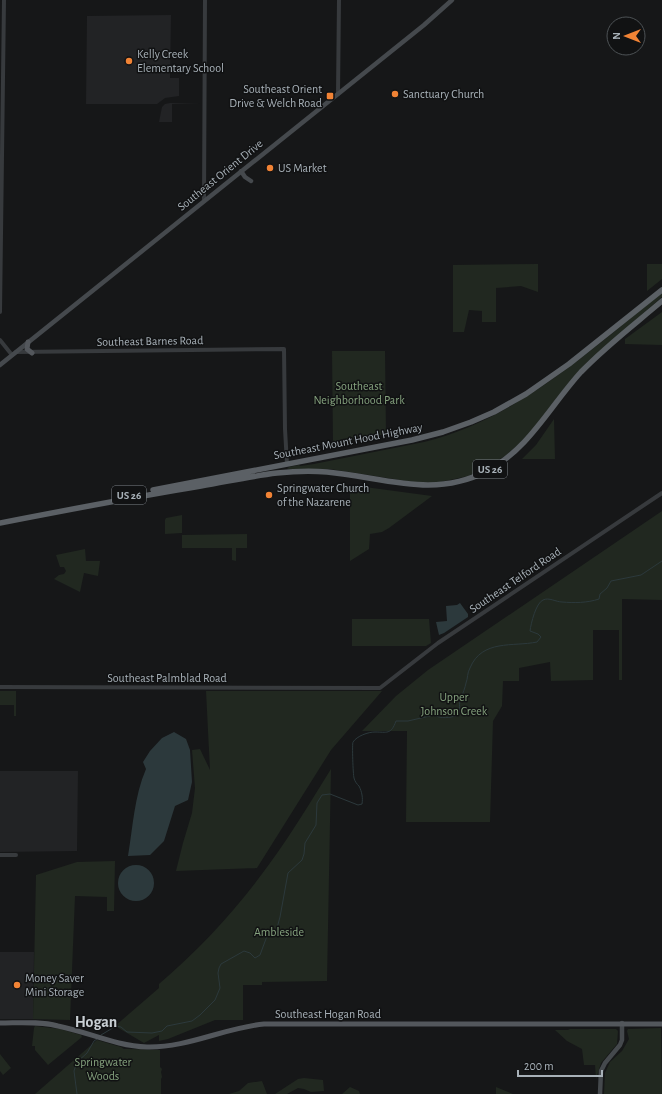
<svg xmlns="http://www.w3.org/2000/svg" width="662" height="1094" viewBox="0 0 662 1094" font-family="'Alegreya Sans',sans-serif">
<rect width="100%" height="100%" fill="#161718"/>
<path fill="#222325" d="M 171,15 L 170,78 L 179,78 L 179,96 L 165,98 L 157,104 L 86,104 L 87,16 Z
M 170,103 L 200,103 L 172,104 L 172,122 L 159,122 L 162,107 L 165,104 Z
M 0,771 L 78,771 L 77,851 L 0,852 Z
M 0,952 L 34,952 L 33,1019 L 0,1019 Z"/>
<path fill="#212820" d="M 538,264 L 538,292 L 521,286 L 496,288 L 496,322 L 482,322 L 482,311 L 469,310 L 464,332 L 453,332 L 453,265 Z
M 647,264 L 662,264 L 662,279 L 647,291 Z
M 662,293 L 662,297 L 587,362 L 570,381 L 536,425 L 520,443 L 505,456 L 480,471 L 468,476 L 436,483 L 413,482 L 330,469 L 287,469 L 289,467 L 299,465 L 300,466 L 314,464 L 424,442 C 517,419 589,351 662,293 Z
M 662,312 L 662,345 L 625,344 L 625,339 Z
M 332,351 L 385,351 L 386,434 L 333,444 Z
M 554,419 L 555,459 L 522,459 L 536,445 Z
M 350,485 L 432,496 L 389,528 L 382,532 L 370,534 L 369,549 L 350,561 Z
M 662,511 L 662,600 L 622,599 L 622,680 L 619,680 L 619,630 L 593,630 L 593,680 L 551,681 L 550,662 L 519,668 L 519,681 L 503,681 L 502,706 L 493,721 L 490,822 L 406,822 L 407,731 L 362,731 L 396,696 L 428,670 Z
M 182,515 L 182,533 L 165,534 L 165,520 L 166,518 Z
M 247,534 L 247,548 L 236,548 L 236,561 L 232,560 L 232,548 L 182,548 L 182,535 Z
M 85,549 L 86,561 L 100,561 L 98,576 L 84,573 L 80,592 L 54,579 L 59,575 L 64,574 L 66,571 L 64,567 L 60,567 L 56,555 Z
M 352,619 L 429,619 L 431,643 L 426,646 L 352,646 Z
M 0,691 L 16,691 L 16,716 L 14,716 L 14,705 L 0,705 Z
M 206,691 L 382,691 L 331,750 L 257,868 L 176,871 L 183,843 L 192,813 L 195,788 L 192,750 L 200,749 L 210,770 Z
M 331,769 L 327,981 L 262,982 L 262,985 L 243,985 L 243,1020 L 215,1020 L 168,1039 L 159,1041 L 159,1035 L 144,1043 L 115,1026 L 159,988 L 159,984 C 201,948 238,908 270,863 C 292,833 311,801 331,769 Z
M 115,861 L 114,911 L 107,911 L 107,897 L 75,896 L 70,1020 L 33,1019 L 36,875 L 77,862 Z
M 35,1026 L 60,1029 L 81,1035 L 82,1037 L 48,1065 L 35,1050 L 35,1046 L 32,1046 L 34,1028 Z
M 661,1028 L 662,1094 L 604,1094 L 605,1073 L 610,1062 L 622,1051 L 629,1039 L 627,1031 L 628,1029 Z
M 568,1029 L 616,1029 L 618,1031 L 617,1044 L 601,1063 L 596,1079 L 595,1065 L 584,1065 L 582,1049 L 567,1041 L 555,1030 L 570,1030 Z
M 97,1040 L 121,1047 L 124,1049 L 128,1049 L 160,1050 L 160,1067 L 162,1069 L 161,1072 L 162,1077 L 161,1079 L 161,1094 L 35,1094 Z
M 0,1054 L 11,1068 L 3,1075 L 0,1071 Z
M 304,1078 L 323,1080 L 324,1091 L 311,1092 L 304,1089 L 298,1088 L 287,1094 L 275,1094 L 298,1079 Z
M 262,1081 L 267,1094 L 229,1094 L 239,1091 L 248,1083 Z
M 350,1087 L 359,1091 L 360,1094 L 342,1094 Z
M 496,1087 L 513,1094 L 496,1094 Z"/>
<path fill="#2c393c" d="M 460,603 L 468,614 L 468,617 L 444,633 L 439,635 L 436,622 L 447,621 L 446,606 L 457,605 Z
M 174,732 L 186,739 L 190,750 L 192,782 L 188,800 L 175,806 L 164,841 L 150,855 L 128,856 C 133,827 134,797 146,769 L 143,762 L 150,751 L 162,738 Z
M118 883a18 18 0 1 1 36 0a18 18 0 1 1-36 0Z"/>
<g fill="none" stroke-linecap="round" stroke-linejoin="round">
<path stroke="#2c393c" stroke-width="1" d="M 101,1035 L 116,1026 L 121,1027 L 127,1032 L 152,1033 L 162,1031 L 167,1026 L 192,1021 L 200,1015 L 215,1000 L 220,988 L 218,973 L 219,968 L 221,964 L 244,951 L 250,953 L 255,958 L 260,955 L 267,936 L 274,932 L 277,928 L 280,917 L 288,873 L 302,860 L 304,854 L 305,843 L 316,825 L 317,803 L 322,795 L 330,794 L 358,805 L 362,804 C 363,798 362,792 359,786 C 357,784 355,782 354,778 C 353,774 352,744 353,742 C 357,736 368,732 375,732 C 387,732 391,735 396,721 L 408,721 L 434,715 C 441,719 450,718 458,715 C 461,709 458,704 461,698 C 463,693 465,688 466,683 C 468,678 467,673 470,668 C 482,639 513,647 537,642 L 541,637 L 538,634 L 530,631 C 531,623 536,603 543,600 C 549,597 556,602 562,602 C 574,603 587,603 599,599 L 600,594 L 607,588 L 611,581 L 641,575 L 662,561
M 77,1094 L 74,1071 L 77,1062 L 87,1053 L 94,1041 L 97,1039"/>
<path stroke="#373a3d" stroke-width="4" d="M 338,94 L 339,0
M 204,201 L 205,0
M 0,312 L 4,0
M 0,340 L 12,355
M 16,352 L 284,349 L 285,429 L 287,464
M 0,687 L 380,688 L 438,643 L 662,493
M 0,855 L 16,855"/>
<path stroke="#45494d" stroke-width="4.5" d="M 241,171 L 245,177 L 251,181
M 0,365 L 424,25 L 452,0
M 600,1094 L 601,1071 L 605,1063 L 620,1045 L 622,1040 L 622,1023"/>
<path stroke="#53575c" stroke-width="5" d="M 28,342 L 27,349 L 32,353
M 0,1023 C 19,1023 39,1021 58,1026 C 88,1032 116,1046 147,1047 C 187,1048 224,1028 264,1024 L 662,1024"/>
<path stroke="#5b6065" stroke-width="5.5" d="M 153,490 L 412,440 L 443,432 L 471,422 L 494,412 L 526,394 L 569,364 L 662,290
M 0,523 C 67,510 134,497 201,486 C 243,479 284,468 327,472 C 383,477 433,499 487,471 C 529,449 550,406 581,372 C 606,346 635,324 662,301"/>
</g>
<g fill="#f18335" stroke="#111213" stroke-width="1.5">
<circle cx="129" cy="61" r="4"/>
<circle cx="395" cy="94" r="4"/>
<rect x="326" y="92" width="8" height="8" rx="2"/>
<circle cx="270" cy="168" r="4"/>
<circle cx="269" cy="495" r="4"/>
<circle cx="17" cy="985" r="4"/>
</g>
<g text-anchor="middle" stroke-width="3" stroke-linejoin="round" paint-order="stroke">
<g fill="#111213" stroke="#7b8186" stroke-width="1">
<rect x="473" y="460" width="34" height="18" rx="3"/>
<rect x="112" y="486" width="34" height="18" rx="3"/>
</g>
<g font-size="11" font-weight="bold" fill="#a8b1b8">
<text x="490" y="473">US 26</text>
<text x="129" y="499">US 26</text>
</g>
<g font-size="12" fill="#a8b1b8" stroke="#111213" text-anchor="start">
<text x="137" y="58">Kelly Creek<tspan x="137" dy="14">Elementary School</tspan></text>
<text x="322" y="93" text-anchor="end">Southeast Orient<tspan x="322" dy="14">Drive &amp; Welch Road</tspan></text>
<text x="403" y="98">Sanctuary Church</text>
<text x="278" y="172">US Market</text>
<text x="277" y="492">Springwater Church<tspan x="277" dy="14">of the Nazarene</tspan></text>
<text x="25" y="982">Money Saver<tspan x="25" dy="14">Mini Storage</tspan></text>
</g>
<g font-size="12" fill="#a8b1b8" stroke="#111213">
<text transform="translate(220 175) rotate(-39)" y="4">Southeast Orient Drive</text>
<text transform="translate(150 341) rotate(-1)" y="4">Southeast Barnes Road</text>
<text transform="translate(348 441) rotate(-11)" y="4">Southeast Mount Hood Highway</text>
<text transform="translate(515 580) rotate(-34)" y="4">Southeast Telford Road</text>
<text x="167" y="682">Southeast Palmblad Road</text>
<text x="328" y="1018">Southeast Hogan Road</text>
</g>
<g font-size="12" fill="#86a37f" stroke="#111213">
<text x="359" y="390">Southeast<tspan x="359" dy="14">Neighborhood Park</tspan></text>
<text x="454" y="701">Upper<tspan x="454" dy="14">Johnson Creek</tspan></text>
<text x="279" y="936">Ambleside</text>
<text x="103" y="1066">Springwater<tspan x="103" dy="14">Woods</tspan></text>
</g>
<g font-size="16" font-weight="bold" fill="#c9cfd4" stroke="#111213">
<text x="96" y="1027">Hogan</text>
</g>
</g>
<g transform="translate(626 36) rotate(270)"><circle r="19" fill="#111213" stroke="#4d5255"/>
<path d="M0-3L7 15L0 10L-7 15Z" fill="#f18335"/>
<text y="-6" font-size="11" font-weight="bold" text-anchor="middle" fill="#a8b1b8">N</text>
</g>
<path d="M518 1070v6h84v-6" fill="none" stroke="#a8b1b8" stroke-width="2"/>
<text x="524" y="1070" font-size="12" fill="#a8b1b8" stroke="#111213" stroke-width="3" paint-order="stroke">200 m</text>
</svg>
